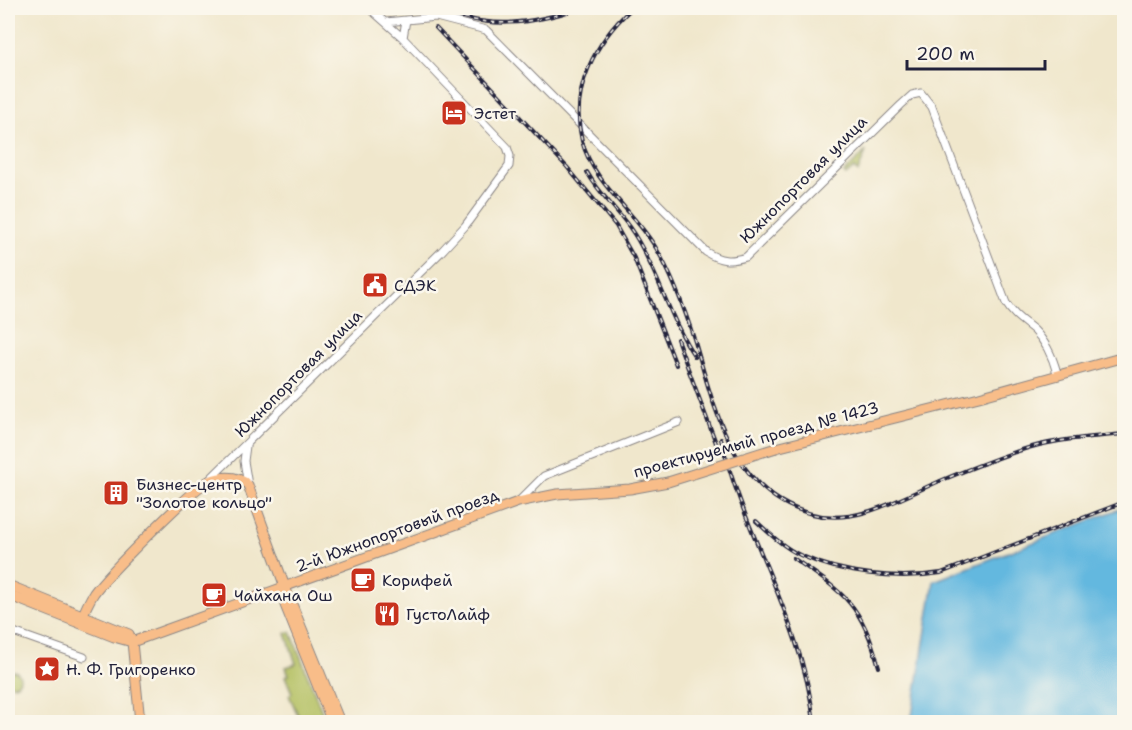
<svg xmlns="http://www.w3.org/2000/svg" width="1132" height="730" viewBox="0 0 1132 730" font-family="'Shantell Sans',sans-serif">
<rect width="100%" height="100%" fill="#fbf7ec"/>
<filter id="ink" filterUnits="userSpaceOnUse"><feTurbulence type="fractalNoise" baseFrequency=".0167" numOctaves="2"/><feDisplacementMap in="SourceGraphic" scale="12" xChannelSelector="R" yChannelSelector="G"/><feConvolveMatrix kernelMatrix="1 2 1 2 8 2 1 2 1" color-interpolation-filters="sRGB"/></filter>
<filter id="wash" filterUnits="userSpaceOnUse"><feTurbulence type="fractalNoise" baseFrequency=".008" numOctaves="4" result="noise"/><feDisplacementMap in="SourceGraphic" scale="24" xChannelSelector="R" yChannelSelector="G"/><feGaussianBlur stdDeviation="1.35" result="paint"/><feColorMatrix in="noise" values="0 0 0 0 0 0 0 0 0 0 0 0 0 0 0 0 0 1.4 0 .05"/><feComposite in="paint" operator="in"/></filter>
<g filter="url(#wash)">
<rect width="100%" height="100%" fill="#f0e7cc"/>
<path fill="#b3bf61" stroke="#6a704e" stroke-width="1.5" d="M 866,151 L 858,172 L 854,168 L 846,175 L 844,173 Z
M 291,632 L 326,722 L 301,722 L 289,695 L 292,693 L 285,676 L 289,675 L 286,667 L 296,664 L 286,633 Z
M6 678a7 7 0 1 1 14 0a7 7 0 1 1-14 0Z"/>
<path fill="#63b8df" stroke="#426d8d" stroke-width="1.5" d="M 1124,507 L 1124,722 L 911,722 L 934,581 Z"/>
</g>
<g filter="url(#ink)">
<g fill="none" stroke-linecap="round" stroke-linejoin="round">
<g stroke="#898484" stroke-width="9">
<path id="minor" d="M 386,22 L 436,17 L 486,30 L 706,252 C 720,261 730,262 746,257 L 901,105 L 912,95 L 921,93 L 932,107 L 1006,303 C 1013,315 1023,321 1034,330 C 1046,342 1053,358 1057,373
M 403,38 L 406,20
M 246,446 L 244,461 L 248,485
M 209,480 L 440,253 L 465,226 L 509,166 L 510,156 L 507,147 L 403,38 L 369,8
M 519,501 L 544,476 L 679,422
M 8,630 L 84,657
M 8,721 L 11,722"/>
</g>
<g stroke="#898484" stroke-width="11">
<path id="major" d="M 776,448 L 979,397 L 1124,357
M 8,585 L 129,634 L 132,642 L 140,722
M 285,590 L 285,605 L 332,722
M 8,595 L 114,637 L 132,642 L 518,502 L 557,494 L 630,489 L 668,482
M 80,622 C 84,612 88,602 94,593 C 106,576 194,487 209,481 C 223,476 237,475 248,485 L 285,587 L 340,722"/>
</g>
<use href="#minor" stroke="#fff" stroke-width="7"/>
<use href="#major" stroke="#f8bd89" stroke-width="9"/>
<g stroke="#22223b" stroke-width="4">
<path id="rail" d="M 439,8 C 486,31 532,24 580,8
M 632,8 C 596,41 569,89 582,141 C 593,183 634,211 656,248 C 673,277 685,310 695,342 C 715,410 733,494 812,514 C 857,526 900,498 940,481 C 969,469 998,457 1028,448 C 1059,439 1092,437 1124,434
M 584,11 L 594,8
M 959,13 L 964,8
M 436,28 L 567,167 L 616,226 L 634,258 L 676,365
M 587,172 C 600,195 620,212 634,234 C 658,271 669,318 695,357
M 677,339 L 719,451
M 721,439 C 744,536 803,622 814,722
M 756,521 C 770,534 783,547 800,555 C 841,574 897,580 941,573 L 1124,502
M 793,558 C 844,593 862,604 879,667"/>
</g>
<use href="#rail" stroke="#fbf7ec" stroke-width="1.5" stroke-dasharray="4.5" stroke-linecap="butt"/>
<g stroke="#898484" stroke-width="11" stroke-linecap="butt">
<path id="major-bridge" d="M 668,482 L 776,448"/>
</g>
<use href="#major-bridge" stroke="#f8bd89" stroke-width="9"/>
</g>
</g>
<defs>
<g id="hotel-square" transform="scale(1.35)"><rect x="-9" y="-9" width="18" height="18" rx="4" fill="#c8321e" stroke="#fbf7ec"/><path d="M-6-4.5h1.5V1H6V5H4.5V3h-9V5H-6ZM-4 0a1.8 1.8 0 1 1 3.6 0ZM.5 0V-2.5h3Q6-2.5 6 0Z" fill="#fff"/></g>
<g id="civic-square" transform="scale(1.35)"><rect x="-9" y="-9" width="18" height="18" rx="4" fill="#c8321e" stroke="#fbf7ec"/><path d="M-.6-6.5H3V-4.5H.6V-3L4-1V1h2V6H-6V1h2V-1L-.6-3ZM-1.2 2.5V6h2.4V2.5Z" fill="#fff"/></g>
<g id="building-square" transform="scale(1.35)"><rect x="-9" y="-9" width="18" height="18" rx="4" fill="#c8321e" stroke="#fbf7ec"/><path d="M-4-6H4V6H1V3H-1V6H-4ZM-2.5-4.3h1.7v1.8h-1.7ZM.8-4.3h1.7v1.8H.8ZM-2.5-1h1.7V.8h-1.7ZM.8-1h1.7V.8H.8Z" fill="#fff"/></g>
<g id="cafe-square" transform="scale(1.35)"><rect x="-9" y="-9" width="18" height="18" rx="4" fill="#c8321e" stroke="#fbf7ec"/><path d="M-5.5-4.5H6V0H3Q3 3.5 0 3.5H-2.5Q-5.5 3.5-5.5 0ZM3-3.2v2h1.7v-2ZM-6 4.5H4V6H-6Z" fill="#fff"/></g>
<g id="restaurant-square" transform="scale(1.35)"><rect x="-9" y="-9" width="18" height="18" rx="4" fill="#c8321e" stroke="#fbf7ec"/><path d="M-5-6h1v4h1v-4h1v4h1v-4h1v5L-1.5 .5V6h-2V.5L-5-1ZM5-6V6H3V1.5H1.5Q1.5-4 5-6Z" fill="#fff"/></g>
<g id="sight-square" transform="scale(1.35)"><rect x="-9" y="-9" width="18" height="18" rx="4" fill="#c8321e" stroke="#fbf7ec"/><path d="M0-6L1.8-2.2L6-1.7L2.9 1.2L3.7 5.4L0 3.3L-3.7 5.4L-2.9 1.2L-6-1.7L-1.8-2.2Z" fill="#fff"/></g>
</defs>
<g fill-rule="evenodd">
<use href="#hotel-square" x="454" y="113"/>
<use href="#civic-square" x="375" y="285"/>
<use href="#building-square" x="116" y="493"/>
<use href="#cafe-square" x="363" y="580"/>
<use href="#cafe-square" x="214" y="595"/>
<use href="#restaurant-square" x="387" y="614"/>
<use href="#sight-square" x="47" y="669"/>
</g>
<g text-anchor="middle" stroke-width="5" stroke-linejoin="round" paint-order="stroke">
<g font-size="16" fill="#22223b" stroke="#fbf7ec" text-anchor="start">
<text x="474" y="119">Эстет</text>
<text x="394" y="291">СДЭК</text>
<text x="136" y="490">Бизнес-центр<tspan x="136" dy="18">"Золотое кольцо"</tspan></text>
<text x="382" y="586">Корифей</text>
<text x="234" y="601">Чайхана Ош</text>
<text x="406" y="620">ГустоЛайф</text>
<text x="66" y="675">Н. Ф. Григоренко</text>
</g>
<g font-size="16" fill="#22223b" stroke="#fbf7ec">
<text transform="translate(803 179) rotate(-45)" y="6">Южнопортовая улица</text>
<text transform="translate(298 373) rotate(-45)" y="6">Южнопортовая улица</text>
<text transform="translate(756 439) rotate(-15)" y="6">проектируемый проезд № 1423</text>
<text transform="translate(397 530) rotate(-20)" y="6">2-й Южнопортовый проезд</text>
</g>
</g>
<rect width="1132" height="730" fill="none" stroke="#fbf7ec" stroke-width="30"/>
<path d="M907 60v9h138v-9" fill="none" stroke="#22223b" stroke-width="3"/>
<text x="916" y="60" font-size="18" fill="#22223b" stroke="#fbf7ec" stroke-width="4.5" paint-order="stroke">200 m</text>
</svg>
